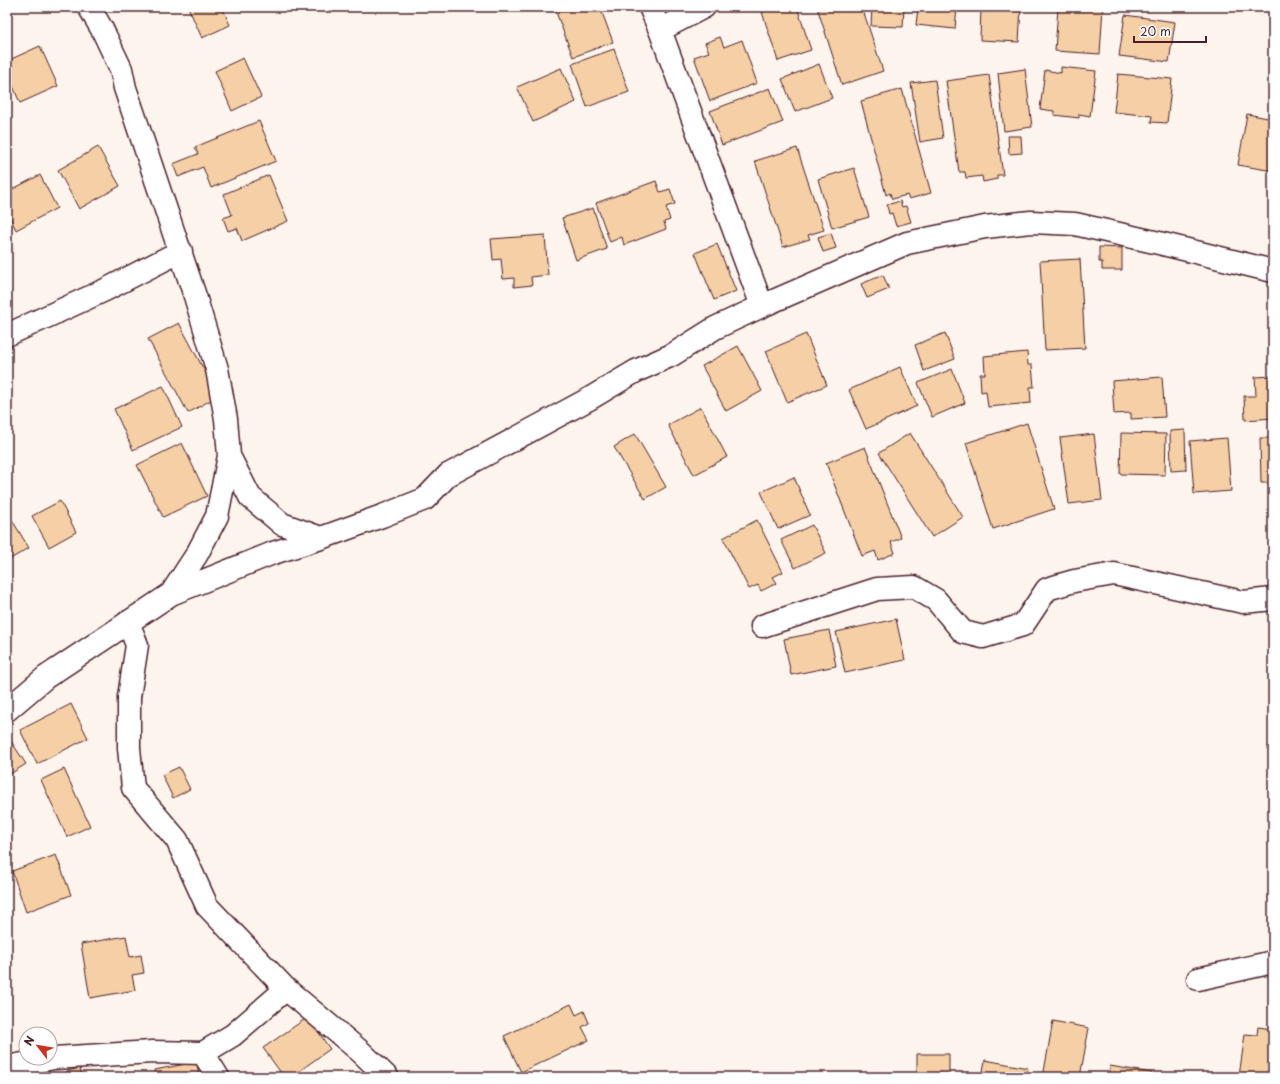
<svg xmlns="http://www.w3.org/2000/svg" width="1280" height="1084" viewBox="0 0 1280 1084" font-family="'Playpen Sans',sans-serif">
<rect width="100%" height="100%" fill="#fdf5ed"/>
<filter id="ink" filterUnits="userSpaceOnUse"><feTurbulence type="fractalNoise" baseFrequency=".025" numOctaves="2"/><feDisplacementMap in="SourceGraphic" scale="8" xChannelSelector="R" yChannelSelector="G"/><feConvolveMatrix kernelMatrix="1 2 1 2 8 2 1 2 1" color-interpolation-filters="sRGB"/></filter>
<g filter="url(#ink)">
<path fill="#f5cfa5" stroke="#4a1f2b" d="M 188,7 L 222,7 L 230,25 L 202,38 Z
M 554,7 L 600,7 L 613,42 L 573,57 Z
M 778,7 L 797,7 L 811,50 L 778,61 L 762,12 Z
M 817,7 L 862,7 L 883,71 L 842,85 Z
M 872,7 L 904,7 L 903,27 L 871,26 Z
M 918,7 L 957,7 L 955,29 L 916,25 Z
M 981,7 L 1021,7 L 1019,42 L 980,40 Z
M 1058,7 L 1103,7 L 1100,54 L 1055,51 Z
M 1125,15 L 1175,22 L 1169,62 L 1119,56 Z
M 720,37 L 724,47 L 742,40 L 757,83 L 710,101 L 694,57 L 709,52 L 705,43 Z
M 40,46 L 58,86 L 20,103 L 7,72 L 7,61 Z
M 614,49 L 629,92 L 587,107 L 572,64 Z
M 243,58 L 261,97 L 232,111 L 215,71 Z
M 819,64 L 832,98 L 795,112 L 782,79 Z
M 1061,67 L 1096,71 L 1090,116 L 1079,114 L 1079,118 L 1054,115 L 1054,111 L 1040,109 L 1045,70 L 1061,73 Z
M 561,68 L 576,102 L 533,122 L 517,87 Z
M 1025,69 L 1032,127 L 1004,131 L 998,73 Z
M 1118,74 L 1172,79 L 1167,123 L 1151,122 L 1152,116 L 1114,112 Z
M 989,75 L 1003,175 L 997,175 L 997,179 L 983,182 L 982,176 L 966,178 L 965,172 L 959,172 L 946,81 Z
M 935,80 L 943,138 L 920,142 L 911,83 Z
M 770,88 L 783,122 L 722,145 L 710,111 Z
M 902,89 L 931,193 L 909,199 L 907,195 L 892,199 L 890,193 L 886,195 L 861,101 Z
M 1247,114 L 1273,119 L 1273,171 L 1238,165 Z
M 259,121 L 276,161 L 211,188 L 203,167 L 178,177 L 173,164 L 198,154 L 195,147 Z
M 1008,136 L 1021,136 L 1022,153 L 1009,154 Z
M 98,147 L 120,186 L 79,209 L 58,170 Z
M 797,148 L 824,230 L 808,235 L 810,239 L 783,247 L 755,161 Z
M 854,168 L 869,217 L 832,228 L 818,179 Z
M 40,175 L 57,208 L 16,230 L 7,211 L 7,192 Z
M 269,175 L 288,221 L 242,241 L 237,228 L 228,231 L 223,218 L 232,215 L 224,194 Z
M 656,181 L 660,192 L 670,189 L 675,204 L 666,207 L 670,220 L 664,222 L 666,229 L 624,245 L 622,237 L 610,242 L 596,203 Z
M 900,201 L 902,207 L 906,206 L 911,222 L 896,226 L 892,213 L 889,214 L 887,205 Z
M 593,208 L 607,249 L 576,260 L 562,218 Z
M 831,233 L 836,248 L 823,252 L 818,237 Z
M 545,235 L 548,275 L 531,277 L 532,285 L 514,287 L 514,278 L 503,279 L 501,259 L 493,260 L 491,239 Z
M 717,244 L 736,291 L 714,300 L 695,253 Z
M 1099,247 L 1122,248 L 1122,270 L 1102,270 L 1102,262 L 1099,262 Z
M 1080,259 L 1085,348 L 1045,350 L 1040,261 Z
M 883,275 L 889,289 L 867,298 L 861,284 Z
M 179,323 L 218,396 L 188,413 L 148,339 Z
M 945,333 L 955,359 L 924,371 L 915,345 Z
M 806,334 L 827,385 L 787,402 L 766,351 Z
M 738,346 L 762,391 L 726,411 L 702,366 Z
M 1027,352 L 1028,365 L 1032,365 L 1034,387 L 1030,387 L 1031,403 L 988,407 L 986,391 L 981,392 L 980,374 L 985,374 L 984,356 Z
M 900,367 L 917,406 L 866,429 L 849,390 Z
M 952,369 L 965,403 L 932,417 L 918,383 Z
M 1273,376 L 1273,418 L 1245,420 L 1244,396 L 1256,396 L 1255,377 Z
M 1162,377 L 1165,417 L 1131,419 L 1131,413 L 1114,414 L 1112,381 Z
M 163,386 L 182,427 L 133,450 L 114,409 Z
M 701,407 L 727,457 L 694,475 L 668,425 Z
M 1027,423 L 1054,509 L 993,529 L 966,443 Z
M 1185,430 L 1186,470 L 1171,471 L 1170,431 Z
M 910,433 L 963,517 L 932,537 L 879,453 Z
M 1121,433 L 1166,434 L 1165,475 L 1120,474 Z
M 635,434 L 666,487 L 645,499 L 614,447 Z
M 1094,434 L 1102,500 L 1069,504 L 1060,438 Z
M 1227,438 L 1231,491 L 1194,494 L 1190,441 Z
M 1260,438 L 1273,438 L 1273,483 L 1261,483 Z
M 182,443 L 207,496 L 163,517 L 137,465 Z
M 865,447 L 901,538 L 891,542 L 895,553 L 878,560 L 875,551 L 862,556 L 826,463 Z
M 794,477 L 810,515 L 778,529 L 761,492 Z
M 60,501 L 76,532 L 49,547 L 32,516 Z
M 12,520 L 29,548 L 7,561 L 7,523 Z
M 757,520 L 783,572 L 773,577 L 777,583 L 761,591 L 758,585 L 749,589 L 723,538 Z
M 812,525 L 826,553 L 795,568 L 781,540 Z
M 896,619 L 905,660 L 845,673 L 836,632 Z
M 829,630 L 836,666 L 791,675 L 784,639 Z
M 71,704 L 88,738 L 37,764 L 20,730 Z
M 7,735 L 26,764 L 7,776 Z
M 179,767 L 190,789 L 173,798 L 162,775 Z
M 64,769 L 90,826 L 67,837 L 41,780 Z
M 56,855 L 71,895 L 26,912 L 12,871 Z
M 126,936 L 130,957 L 141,955 L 144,973 L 132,975 L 135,990 L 90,998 L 81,944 Z
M 571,1004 L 576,1015 L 584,1011 L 589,1023 L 582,1027 L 589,1040 L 521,1072 L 504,1036 Z
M 308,1017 L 330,1049 L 291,1077 L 284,1077 L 263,1048 Z
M 1053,1021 L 1089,1028 L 1080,1077 L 1043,1077 Z
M 1258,1027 L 1273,1029 L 1273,1077 L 1239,1076 L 1245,1034 L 1257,1035 Z
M 917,1054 L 949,1054 L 949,1077 L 917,1077 Z
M 985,1060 L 1028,1068 L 1026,1077 L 982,1077 Z
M 197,1062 L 199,1077 L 155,1077 L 154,1070 Z
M 1110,1066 L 1152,1073 L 1151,1077 L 1108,1077 Z
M 80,1068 L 82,1077 L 68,1077 L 67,1071 Z"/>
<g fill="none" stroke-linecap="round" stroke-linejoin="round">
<g stroke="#4a1f2b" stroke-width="25">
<path id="minor" d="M 89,7 L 103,31 L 121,69 L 125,88 L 195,296 L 217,369 L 226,419 L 229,456 L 217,516 L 197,554 L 171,594
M 650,7 L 660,30 L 762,306
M 660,30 L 704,7
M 7,335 L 105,290 L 181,251
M 229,456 L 250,497 L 282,524 L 321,538
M 128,622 L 137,645 L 129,697 L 129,748 L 133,788 L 177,840 L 207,906 L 286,989 L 361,1052 L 387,1077
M 762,626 L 877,589 L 914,587 L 936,600 L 963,632 L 983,637 L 1023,625 L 1047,589 L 1074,581 L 1114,574 L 1243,602 L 1273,599
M 7,710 L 46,677 L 171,594 L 273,553 L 321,538 L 382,516 L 425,499 L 448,475 L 589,399 L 636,371 L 672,355 L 715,328 L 762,306 L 907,243 L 985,227 L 1031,222 L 1075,224 L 1159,243 L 1273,271
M 1198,979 L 1273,962
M 203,1053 L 218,1077
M 7,1067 L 54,1058 L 152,1052 L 203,1053 L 233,1035 L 286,989"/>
</g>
<use href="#minor" stroke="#fff" stroke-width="22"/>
</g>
</g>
<rect width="1280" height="1084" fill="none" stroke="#fff" stroke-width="24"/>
<rect x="12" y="12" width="1256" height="1060" fill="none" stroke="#4a1f2b" stroke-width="1.5" filter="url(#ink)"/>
<g transform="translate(38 1046) rotate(301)"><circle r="19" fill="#ffffff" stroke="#b7a5aa"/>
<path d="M0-3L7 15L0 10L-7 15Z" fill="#c8321e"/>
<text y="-6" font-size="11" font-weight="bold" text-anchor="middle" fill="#4a1f2b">N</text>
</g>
<path d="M1134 36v6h72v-6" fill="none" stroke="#4a1f2b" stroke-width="2"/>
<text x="1140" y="36" font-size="12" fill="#4a1f2b" stroke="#ffffff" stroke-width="3" paint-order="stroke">20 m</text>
</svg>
